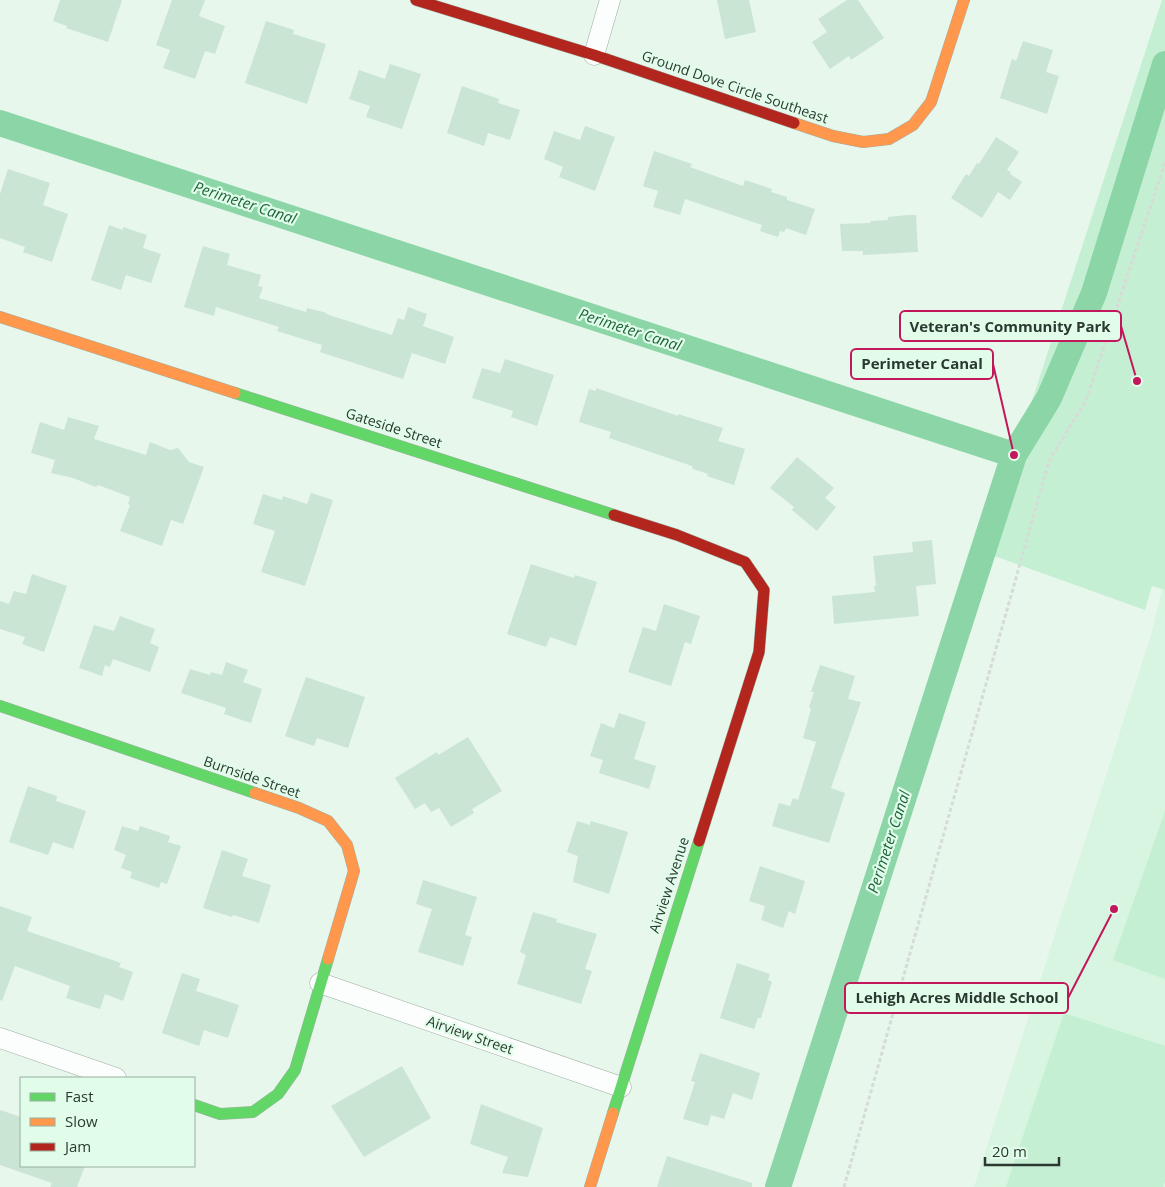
<svg xmlns="http://www.w3.org/2000/svg" width="1165" height="1187" viewBox="0 0 1165 1187" font-family="'Open Sans',sans-serif">
<rect width="100%" height="100%" fill="#e7f7ec"/>
<path fill="#d7f5e0" d="M 1162,589 L 1165,590 L 1165,1187 L 974,1187 L 1152,632 Z"/>
<path fill="#c5efd3" d="M 1162,0 L 1165,0 L 1165,590 L 1152,586 L 1145,610 L 983,552 Z
M 1165,811 L 1165,979 L 1113,960 Z
M 1064,1013 L 1165,1046 L 1165,1182 L 1163,1187 L 1006,1187 Z"/>
<g fill="none" stroke-linecap="round" stroke-linejoin="round">
<path stroke="#8cd5a7" stroke-width="26" d="M 0,123 L 1014,455 L 778,1187
M 1014,455 L 1049,398 L 1094,293 L 1165,64"/>
</g>
<path fill="#cbe5d4" d="M 60,0 L 122,0 L 108,42 L 66,28 L 67,26 L 53,21 Z
M 172,0 L 205,0 L 199,16 L 225,26 L 215,54 L 205,51 L 195,79 L 163,68 L 170,50 L 156,45 Z
M 717,0 L 749,0 L 756,32 L 725,39 Z
M 847,0 L 858,0 L 884,38 L 851,60 L 849,56 L 830,69 L 812,42 L 827,32 L 818,19 Z
M 266,21 L 294,30 L 293,34 L 326,44 L 307,104 L 245,83 Z
M 1023,41 L 1053,50 L 1046,72 L 1059,76 L 1047,114 L 1000,98 L 1012,59 L 1016,61 Z
M 390,64 L 421,74 L 402,129 L 366,117 L 370,106 L 349,99 L 359,70 L 385,79 Z
M 462,86 L 499,99 L 498,103 L 520,110 L 510,140 L 488,133 L 484,146 L 447,133 Z
M 585,126 L 615,137 L 595,191 L 559,177 L 563,167 L 544,159 L 554,131 L 580,140 Z
M 996,137 L 1019,152 L 1007,170 L 1011,172 L 1010,174 L 1022,182 L 1010,200 L 998,192 L 982,218 L 951,198 L 966,174 L 969,176 L 977,163 L 979,164 Z
M 654,151 L 692,164 L 690,167 L 743,186 L 745,180 L 772,189 L 771,192 L 787,197 L 787,200 L 815,209 L 806,235 L 786,228 L 784,232 L 780,231 L 778,237 L 760,231 L 762,225 L 685,199 L 680,215 L 653,207 L 658,191 L 643,186 Z
M 8,169 L 50,183 L 43,205 L 68,214 L 52,262 L 23,252 L 25,247 L 0,238 L 0,194 Z
M 908,215 L 916,215 L 918,252 L 863,255 L 863,251 L 842,251 L 840,224 L 870,223 L 871,221 L 888,220 L 888,217 Z
M 109,225 L 123,230 L 123,227 L 147,235 L 143,248 L 161,254 L 151,283 L 126,275 L 121,290 L 91,280 Z
M 203,246 L 230,254 L 227,265 L 261,275 L 258,286 L 263,287 L 259,298 L 306,312 L 307,308 L 327,313 L 326,314 L 392,335 L 398,318 L 404,320 L 408,307 L 427,314 L 423,326 L 454,337 L 445,364 L 412,353 L 403,379 L 320,352 L 322,345 L 277,331 L 279,327 L 216,307 L 214,316 L 184,307 Z
M 505,359 L 554,375 L 537,426 L 511,417 L 513,411 L 472,398 L 482,368 L 500,373 Z
M 596,388 L 678,416 L 678,414 L 723,428 L 718,441 L 745,449 L 734,485 L 707,476 L 708,474 L 693,469 L 692,466 L 609,438 L 611,432 L 579,422 L 589,389 L 596,391 Z
M 68,417 L 99,426 L 94,439 L 146,455 L 150,442 L 170,450 L 178,448 L 189,462 L 204,467 L 183,524 L 171,520 L 162,546 L 120,531 L 130,505 L 128,504 L 130,497 L 98,485 L 96,487 L 73,478 L 51,473 L 55,460 L 31,453 L 40,422 L 64,430 Z
M 797,457 L 834,488 L 825,498 L 836,507 L 817,531 L 792,510 L 794,507 L 770,488 Z
M 311,493 L 333,500 L 305,586 L 261,572 L 275,531 L 253,524 L 263,494 L 282,500 L 283,496 L 307,504 Z
M 932,540 L 936,584 L 916,586 L 919,616 L 834,624 L 832,596 L 875,592 L 874,586 L 876,586 L 873,556 L 913,552 L 912,542 Z
M 531,564 L 574,578 L 575,575 L 597,582 L 576,646 L 550,637 L 546,647 L 507,634 Z
M 32,574 L 67,586 L 44,652 L 22,644 L 25,637 L 0,629 L 0,601 L 9,604 L 14,591 L 26,594 Z
M 664,604 L 700,616 L 691,644 L 685,642 L 671,686 L 628,672 L 643,627 L 656,631 Z
M 120,616 L 155,629 L 150,643 L 159,647 L 150,672 L 113,659 L 110,667 L 105,665 L 102,676 L 79,668 L 94,625 L 114,631 Z
M 226,662 L 248,670 L 243,682 L 262,689 L 251,723 L 224,714 L 226,708 L 181,693 L 190,669 L 210,675 L 211,672 L 222,675 Z
M 820,665 L 855,676 L 848,699 L 861,702 L 831,788 L 845,793 L 829,843 L 772,826 L 779,803 L 790,806 L 793,798 L 798,800 L 816,742 L 803,738 L 811,709 L 809,707 L 814,692 L 811,692 Z
M 306,677 L 365,697 L 348,748 L 317,738 L 314,746 L 285,736 Z
M 619,713 L 646,722 L 634,759 L 656,766 L 649,789 L 599,773 L 603,760 L 590,756 L 601,723 L 614,728 Z
M 468,737 L 502,791 L 472,809 L 474,813 L 451,827 L 439,808 L 431,812 L 425,803 L 415,809 L 395,778 L 437,752 L 438,755 Z
M 28,786 L 57,796 L 56,801 L 86,811 L 73,849 L 53,842 L 48,855 L 9,842 Z
M 577,821 L 590,825 L 591,821 L 628,832 L 609,894 L 573,882 L 578,856 L 567,852 Z
M 122,826 L 138,831 L 140,826 L 170,836 L 168,842 L 181,846 L 167,884 L 161,882 L 159,888 L 130,878 L 132,872 L 121,868 L 126,855 L 114,850 Z
M 222,850 L 248,859 L 242,876 L 271,885 L 259,923 L 233,915 L 232,917 L 203,908 Z
M 760,866 L 805,881 L 795,914 L 789,911 L 783,928 L 761,920 L 765,906 L 749,901 Z
M 423,880 L 477,897 L 465,935 L 472,937 L 463,966 L 418,952 L 432,909 L 416,904 Z
M 0,906 L 32,917 L 27,931 L 121,963 L 119,967 L 133,972 L 123,1001 L 105,994 L 100,1009 L 66,998 L 70,986 L 15,966 L 2,1001 L 0,1000 Z
M 533,912 L 557,919 L 556,922 L 597,934 L 585,969 L 592,971 L 581,1004 L 517,984 L 526,955 L 520,952 Z
M 737,963 L 770,974 L 768,980 L 772,982 L 761,1018 L 758,1018 L 754,1029 L 720,1018 Z
M 182,973 L 200,979 L 196,991 L 239,1005 L 228,1038 L 204,1030 L 199,1046 L 162,1033 Z
M 700,1053 L 760,1073 L 752,1100 L 733,1093 L 724,1119 L 711,1115 L 708,1126 L 683,1119 L 695,1082 L 691,1081 Z
M 402,1066 L 431,1118 L 364,1157 L 331,1106 Z
M 481,1104 L 543,1128 L 528,1177 L 502,1173 L 508,1157 L 470,1144 Z
M 0,1110 L 21,1117 L 21,1166 L 85,1166 L 77,1187 L 50,1187 L 52,1183 L 0,1165 Z
M 667,1156 L 752,1183 L 752,1187 L 657,1187 Z"/>
<g fill="none" stroke-linecap="round" stroke-linejoin="round">
<g stroke="#a0aea4" stroke-width="21">
<path id="street" d="M 594,55 L 610,0
M 320,983 L 621,1087
M 0,1038 L 116,1078"/>
</g>
<g stroke="#a0aea4" stroke-width="12">
<path id="fast" d="M 235,393 L 614,515
M 0,706 L 255,793
M 194,1105 L 220,1114 L 253,1112 L 278,1094 L 295,1070 L 328,959
M 613,1113 L 699,841"/>
</g>
<g stroke="#a0aea4" stroke-width="12">
<path id="slow" d="M 794,123 L 833,136 L 863,142 L 889,139 L 913,125 L 931,102 L 964,0
M 0,317 L 235,393
M 255,793 L 299,808 L 328,821 L 347,845 L 354,871 L 328,959
M 590,1187 L 613,1113"/>
</g>
<g stroke="#a0aea4" stroke-width="12">
<path id="jam" d="M 416,0 L 594,55 L 794,123
M 614,515 L 677,535 L 745,562 L 764,590 L 759,652 L 699,841"/>
</g>
<path stroke="#d7dbd8" stroke-width="3" stroke-dasharray="4 2.5" stroke-linecap="butt" d="M 844,1187 L 1049,461 L 1086,400 L 1165,163"/>
<use href="#street" stroke="#fbfefc" stroke-width="20"/>
<use href="#fast" stroke="#63d668" stroke-width="11"/>
<use href="#slow" stroke="#ff974d" stroke-width="11"/>
<use href="#jam" stroke="#b3261e" stroke-width="11"/>
</g>
<g text-anchor="middle" stroke-width="4.5" stroke-linejoin="round" paint-order="stroke">
<g font-size="14" fill="#2b3930" stroke="#e1fdea">
<text transform="translate(735 87) rotate(19)" y="5">Ground Dove Circle Southeast</text>
<text transform="translate(394 428) rotate(18)" y="5">Gateside Street</text>
<text transform="translate(252 777) rotate(19)" y="5">Burnside Street</text>
<text transform="translate(669 885) rotate(-72)" y="5">Airview Avenue</text>
<text transform="translate(470 1035) rotate(19)" y="5">Airview Street</text>
</g>
<g font-size="15" font-style="italic" fill="#1d633c" stroke="#e1fdea">
<text transform="translate(245 203) rotate(18)" y="5">Perimeter Canal</text>
<text transform="translate(630 330) rotate(18)" y="5">Perimeter Canal</text>
<text transform="translate(889 842) rotate(-72)" y="5">Perimeter Canal</text>
</g>
</g>
<path fill="none" stroke="#c2185b" stroke-width="2" d="M1137 381L1121 326M1014 455L993 364M1114 909L1068 998"/>
<g fill="#c2185b" stroke="#e1fdea" stroke-width="2">
<circle cx="1137" cy="381" r="5"/>
<circle cx="1014" cy="455" r="5"/>
<circle cx="1114" cy="909" r="5"/>
</g>
<g fill="#e1fdea" stroke="#c2185b" stroke-width="2">
<rect x="900" y="311" width="221" height="30" rx="5"/>
<rect x="851" y="349" width="142" height="30" rx="5"/>
<rect x="845" y="983" width="223" height="30" rx="5"/>
</g>
<g font-size="15" text-anchor="middle" font-weight="bold" fill="#2b3930">
<text x="1010" y="332">Veteran's Community Park</text>
<text x="922" y="369">Perimeter Canal</text>
<text x="957" y="1003">Lehigh Acres Middle School</text>
</g>
<rect x="20" y="1077" width="175" height="90" fill="#e1fdea" stroke="#98afa0"/>
<rect x="30" y="1093" width="25" height="8" fill="#63d668" stroke="#98afa0"/>
<text x="65" y="1102" font-size="15" fill="#2b3930">Fast</text>
<rect x="30" y="1118" width="25" height="8" fill="#ff974d" stroke="#98afa0"/>
<text x="65" y="1127" font-size="15" fill="#2b3930">Slow</text>
<rect x="30" y="1143" width="25" height="8" fill="#b3261e" stroke="#98afa0"/>
<text x="65" y="1152" font-size="15" fill="#2b3930">Jam</text>
<path d="M985 1157v8h74v-8" fill="none" stroke="#2b3930" stroke-width="2.5"/>
<text x="992" y="1157" font-size="15" fill="#2b3930" stroke="#e1fdea" stroke-width="4" paint-order="stroke">20 m</text>
</svg>
